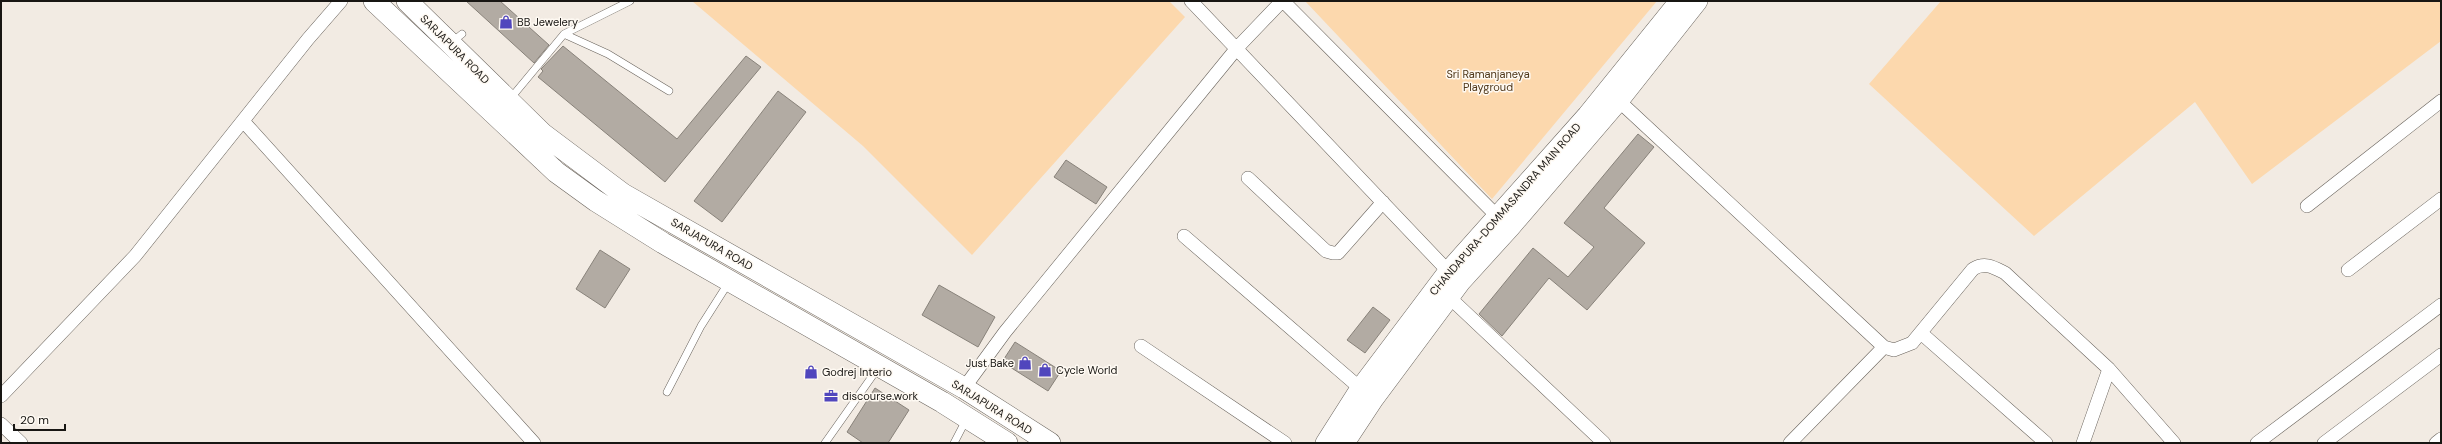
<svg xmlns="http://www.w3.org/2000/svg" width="2442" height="444" viewBox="0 0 2442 444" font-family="'DM Sans',sans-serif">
<rect width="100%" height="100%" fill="#f2ebe3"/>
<path fill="#fcd8ad" d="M 692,1 L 1169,1 L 1185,17 L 972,255 L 863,146 Z
M 1305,1 L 1657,1 L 1492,199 Z
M 1941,1 L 2441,1 L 2441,41 L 2252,184 L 2195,102 L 2034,236 L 1869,84 Z"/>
<path fill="#b2aba3" stroke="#88827a" d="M 466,1 L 500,1 L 549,45 L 534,63 Z
M 563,46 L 677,139 L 746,56 L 761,67 L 665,182 L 538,77 L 543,71 L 541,69 Z
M 778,91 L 806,112 L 722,222 L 694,201 Z
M 1638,134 L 1654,147 L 1604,208 L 1645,243 L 1587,310 L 1549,278 L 1502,336 L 1479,314 L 1533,248 L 1568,277 L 1594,247 L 1564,223 Z
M 1066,160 L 1107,187 L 1096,204 L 1054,177 Z
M 600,250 L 630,269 L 605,308 L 576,289 Z
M 939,285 L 995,317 L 978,347 L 922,315 Z
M 1373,307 L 1390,320 L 1365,353 L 1347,340 Z
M 1015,342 L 1061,371 L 1048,391 L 1002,362 Z
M 875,388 L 909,410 L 888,443 L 863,443 L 847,432 Z"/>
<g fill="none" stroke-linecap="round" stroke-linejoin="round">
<g stroke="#68625b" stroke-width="8">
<path id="service" d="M 564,34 L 630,1
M 452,42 L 462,34
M 510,99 L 564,34 L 608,54 L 669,91
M 667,392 L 701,326 L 729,282
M 825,443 L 878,368
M 954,443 L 966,420"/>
</g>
<g stroke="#68625b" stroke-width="14">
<path id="minor" d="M 1191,1 L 1448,271
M 1283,1 L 1497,216
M 1619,101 L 1884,347 L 1894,350 L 1912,343 L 1973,269 C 1985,262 1993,267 2005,273 L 2109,369 L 2174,443
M 243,121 L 534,443
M 1248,178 L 1326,251 L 1333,253 L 1338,253 L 1383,202
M 2307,206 L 2441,101
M 1184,236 L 1360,388
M 2348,270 L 2441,199
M 1449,297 L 1604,443
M 1921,333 L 2046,443
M 1141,346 L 1285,443
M 964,388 L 1005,332 L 1237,48 L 1282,1
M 1,396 L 135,256 L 308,39 L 341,1
M 1,424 L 21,443
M 1790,443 L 1884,347
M 2083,443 L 2109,369
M 2257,443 L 2441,305
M 2324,443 L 2441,355
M 2436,443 L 2441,439"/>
</g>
<g stroke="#68625b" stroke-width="20">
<path id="secondary" d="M 1325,443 L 1360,388 L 1448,271 L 1587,115 L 1679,1
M 1345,443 L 1374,399 L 1461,282 L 1511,227 L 1619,101 L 1698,1"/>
</g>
<g stroke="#68625b" stroke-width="22">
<path id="primary" d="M 374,1 L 556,172 L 596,201 L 663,243 L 942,402 L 1007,443
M 407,1 L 543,134 L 623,194 L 964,388 L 1050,443"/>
</g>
<use href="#service" stroke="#fff" stroke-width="7"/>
<use href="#minor" stroke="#fff" stroke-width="13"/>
<use href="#secondary" stroke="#fff" stroke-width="19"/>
<use href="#primary" stroke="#fff" stroke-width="21"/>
</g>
<defs>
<g id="shop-bare" transform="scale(1.08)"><path d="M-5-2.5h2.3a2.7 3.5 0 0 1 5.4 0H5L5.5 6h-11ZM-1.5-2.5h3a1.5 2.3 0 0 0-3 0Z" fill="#5046bd" stroke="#fef9f2" stroke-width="2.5" paint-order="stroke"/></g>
<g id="office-bare" transform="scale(1.08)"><path d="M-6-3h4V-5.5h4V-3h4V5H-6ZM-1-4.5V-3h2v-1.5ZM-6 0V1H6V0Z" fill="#5046bd" stroke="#fef9f2" stroke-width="2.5" paint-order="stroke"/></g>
</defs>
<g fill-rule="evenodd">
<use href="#shop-bare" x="506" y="22"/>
<use href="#shop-bare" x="1025" y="363"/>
<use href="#shop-bare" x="1045" y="370"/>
<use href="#shop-bare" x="811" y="372"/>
<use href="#office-bare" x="831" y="396"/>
</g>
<g text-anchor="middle" stroke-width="3" stroke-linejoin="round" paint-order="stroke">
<g font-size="11" fill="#181613" stroke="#fef9f2" text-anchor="start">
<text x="517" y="26">BB Jewelery</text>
<text x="1014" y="367" text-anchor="end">Just Bake</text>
<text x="1056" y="374">Cycle World</text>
<text x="822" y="376">Godrej Interio</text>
<text x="842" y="400">discourse.work</text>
</g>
<g font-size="11" fill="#181613" stroke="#fef9f2">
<text transform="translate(455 49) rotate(45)" y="4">SARJAPURA ROAD</text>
<text transform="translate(1505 209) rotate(-49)" y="4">CHANDAPURA-DOMMASANDRA MAIN ROAD</text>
<text transform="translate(712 244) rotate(30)" y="4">SARJAPURA ROAD</text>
<text transform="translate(992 407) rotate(32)" y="4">SARJAPURA ROAD</text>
</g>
<g font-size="11" fill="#4f3719" stroke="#fef9f2">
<text x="1488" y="78">Sri Ramanjaneya<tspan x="1488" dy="13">Playgroud</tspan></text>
</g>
</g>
<rect width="2442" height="444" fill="none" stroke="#181613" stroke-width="4"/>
<path d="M14 424v6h51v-6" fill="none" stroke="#181613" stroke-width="2"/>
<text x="20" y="424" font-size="12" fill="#181613" stroke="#fef9f2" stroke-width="3" paint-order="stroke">20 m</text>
</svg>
